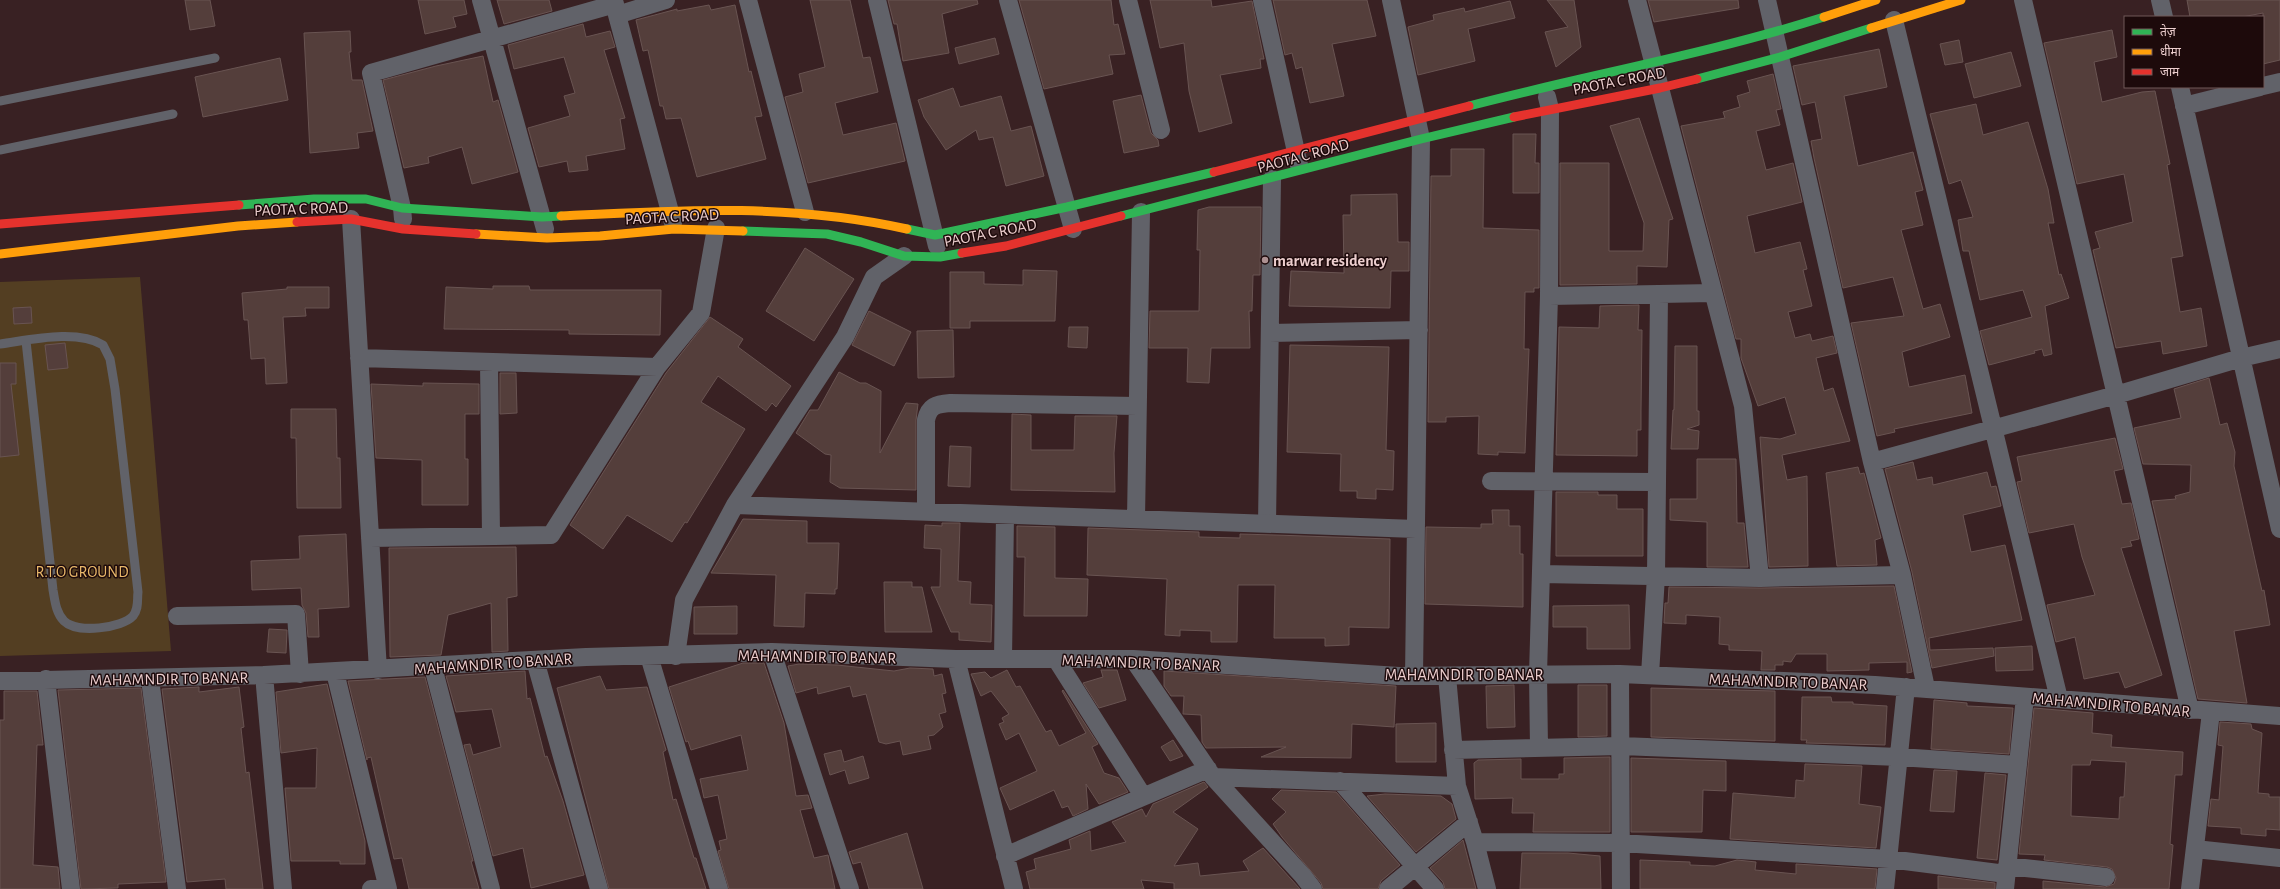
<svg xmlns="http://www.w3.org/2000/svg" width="2280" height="889" viewBox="0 0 2280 889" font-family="'Alegreya Sans','Noto Sans Devanagari',sans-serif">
<rect width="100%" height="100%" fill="#392123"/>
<path fill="#533e22" d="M 140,277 L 171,651 L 0,656 L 0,282 Z"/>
<path fill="#543e3b" stroke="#695452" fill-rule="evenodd" d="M 185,0 L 210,0 L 215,26 L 190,30 Z
M 418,0 L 464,0 L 467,14 L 453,17 L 456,27 L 425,34 Z
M 497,0 L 549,0 L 552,11 L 504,24 Z
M 810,0 L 850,0 L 863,58 L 870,57 L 878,92 L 835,103 L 843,135 L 896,123 L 905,161 L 808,183 L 785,97 L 803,92 L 799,74 L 825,67 Z
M 888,0 L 977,0 L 978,4 L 942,14 L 949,53 L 903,61 L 897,24 L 894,24 Z
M 1019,0 L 1111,0 L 1114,25 L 1118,24 L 1125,54 L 1109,55 L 1113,74 L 1044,89 Z
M 1150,0 L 1211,0 L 1212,7 L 1252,1 L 1264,59 L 1260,59 L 1261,68 L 1220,75 L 1232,123 L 1199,132 L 1189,91 L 1184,43 L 1160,48 Z
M 1273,0 L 1367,0 L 1376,36 L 1332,44 L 1344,96 L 1310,103 L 1302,67 L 1296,69 L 1292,53 L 1285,55 Z
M 1547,0 L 1574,0 L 1581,47 L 1556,67 L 1545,32 L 1568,27 Z
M 1648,0 L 1738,0 L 1739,8 L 1654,22 Z
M 2187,0 L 2280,0 L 2280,60 L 2263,64 L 2263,13 L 2242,17 L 2190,17 Z
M 1510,1 L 1515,18 L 1468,29 L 1475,61 L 1418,75 L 1408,27 L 1434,20 L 1433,15 L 1464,8 L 1465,12 Z
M 709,5 L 711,10 L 735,5 L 749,72 L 751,71 L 762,116 L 755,117 L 766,159 L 697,177 L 681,118 L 666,119 L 663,106 L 660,106 L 648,50 L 643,51 L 636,20 L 677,9 L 677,11 Z
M 583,24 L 586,37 L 610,31 L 615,47 L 604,50 L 625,118 L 620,119 L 625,149 L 586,156 L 588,170 L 569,172 L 567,161 L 539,167 L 528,128 L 570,116 L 564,96 L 575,93 L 564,57 L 514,69 L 508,45 Z
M 2112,30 L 2117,57 L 2094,62 L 2102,102 L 2142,92 L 2155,91 L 2170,164 L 2167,165 L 2183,256 L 2171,258 L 2180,312 L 2201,308 L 2207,346 L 2163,354 L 2161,341 L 2116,348 L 2093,250 L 2100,248 L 2095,232 L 2133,222 L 2124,174 L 2077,184 L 2044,43 Z
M 350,31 L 351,52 L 349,52 L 352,80 L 362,80 L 373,131 L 357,133 L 359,148 L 310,153 L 304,33 Z
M 995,38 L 999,54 L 959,64 L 955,48 Z
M 1959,40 L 1963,62 L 1945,65 L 1940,44 Z
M 1879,49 L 1887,87 L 1844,96 L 1858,166 L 1913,152 L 1923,190 L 1915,192 L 1923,225 L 1901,230 L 1923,309 L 1940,304 L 1950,337 L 1902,352 L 1909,387 L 1965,375 L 1972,413 L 1894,429 L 1895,432 L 1877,436 L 1851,323 L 1904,316 L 1893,277 L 1843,288 L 1814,158 L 1811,141 L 1822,139 L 1815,102 L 1802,105 L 1793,66 Z
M 2011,52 L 2021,86 L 1974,98 L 1965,64 Z
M 483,56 L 493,102 L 498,100 L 518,172 L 472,184 L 462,147 L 428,157 L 429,163 L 404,168 L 383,80 L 436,66 Z
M 280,58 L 288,100 L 203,117 L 195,77 Z
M 1773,74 L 1781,109 L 1776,110 L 1780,125 L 1756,131 L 1766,170 L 1793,163 L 1802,202 L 1747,216 L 1755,253 L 1800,242 L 1807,269 L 1803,270 L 1812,306 L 1788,312 L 1795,338 L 1810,334 L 1812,341 L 1833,336 L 1837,353 L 1816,358 L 1824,391 L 1833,388 L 1850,441 L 1782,455 L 1787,480 L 1807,476 L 1808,566 L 1769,567 L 1760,437 L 1780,439 L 1796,434 L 1785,397 L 1758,406 L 1741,358 L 1741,339 L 1736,339 L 1681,126 L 1725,118 L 1723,112 L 1740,107 L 1737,96 L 1750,92 L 1747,81 Z
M 953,88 L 960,107 L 1001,96 L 1011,131 L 1031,126 L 1044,176 L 1006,186 L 993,137 L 979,140 L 976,130 L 946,150 L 924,117 L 918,100 Z
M 1141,95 L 1151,133 L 1158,140 L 1159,146 L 1124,153 L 1113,101 Z
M 1976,104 L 1983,135 L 2028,122 L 2048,189 L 2054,223 L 2048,223 L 2059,275 L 2061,274 L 2069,298 L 2045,306 L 2052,354 L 2044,356 L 2042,349 L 2034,351 L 2035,353 L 1989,365 L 1980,331 L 2032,317 L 2023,290 L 1980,300 L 1969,251 L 1963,251 L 1958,220 L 1973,217 L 1961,180 L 1949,184 L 1930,114 Z
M 1639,118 L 1673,219 L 1669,220 L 1667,267 L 1637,266 L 1637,284 L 1560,285 L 1560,163 L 1609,163 L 1609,251 L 1643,251 L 1644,223 L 1610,126 Z
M 1513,134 L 1536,134 L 1535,163 L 1539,163 L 1539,193 L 1513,193 Z
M 1451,149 L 1484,149 L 1483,228 L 1539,230 L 1539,288 L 1534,288 L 1534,292 L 1525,292 L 1524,349 L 1529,349 L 1525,453 L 1498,452 L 1498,455 L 1478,454 L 1479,416 L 1446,417 L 1446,422 L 1428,422 L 1431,176 L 1451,176 Z
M 1397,194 L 1398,242 L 1409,242 L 1409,271 L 1391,271 L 1390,308 L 1289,306 L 1291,271 L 1344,273 L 1343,215 L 1351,215 L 1351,195 Z
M 1209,207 L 1261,207 L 1260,275 L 1253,275 L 1252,311 L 1249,311 L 1250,348 L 1211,348 L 1209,383 L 1187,382 L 1188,348 L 1149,348 L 1150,311 L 1199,311 L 1200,250 L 1197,250 L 1198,210 Z
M 805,248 L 854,279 L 814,341 L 766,311 Z
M 1023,270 L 1057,271 L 1055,321 L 970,321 L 970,328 L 950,328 L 950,272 L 984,272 L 984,284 L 1023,285 Z
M 493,286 L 529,286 L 530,290 L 661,290 L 660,335 L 569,334 L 569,330 L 444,329 L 446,287 L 493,289 Z
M 287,287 L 329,287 L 329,308 L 305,308 L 306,316 L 283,317 L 287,383 L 266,384 L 265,358 L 251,359 L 248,320 L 244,320 L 242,293 L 287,289 Z
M 1639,305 L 1638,330 L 1642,330 L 1641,411 L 1641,430 L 1637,430 L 1637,456 L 1556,455 L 1559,327 L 1599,328 L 1600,306 Z
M 31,307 L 32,323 L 14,324 L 13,308 Z
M 869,311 L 911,332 L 894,366 L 852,345 Z
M 710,317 L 743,339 L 738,347 L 791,386 L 776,407 L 772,403 L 766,411 L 718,376 L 701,402 L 745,429 L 687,523 L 685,522 L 672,542 L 627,515 L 603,549 L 570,525 L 666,373 Z
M 1069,327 L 1088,327 L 1087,348 L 1068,347 Z
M 953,330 L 954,377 L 918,378 L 917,331 Z
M 65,343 L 68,368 L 48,370 L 45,345 Z
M 1290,345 L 1389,347 L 1386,450 L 1394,451 L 1393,490 L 1376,489 L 1376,499 L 1357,498 L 1357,491 L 1340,491 L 1341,454 L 1287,452 Z
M 1675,346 L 1697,346 L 1697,411 L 1699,411 L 1699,425 L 1687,429 L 1699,431 L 1698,449 L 1671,449 L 1673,410 L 1674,410 Z
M 0,363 L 16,363 L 16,384 L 11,384 L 19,455 L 0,457 Z
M 839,372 L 860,383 L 866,383 L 881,391 L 880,453 L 906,403 L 918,404 L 916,420 L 916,490 L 840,488 L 830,482 L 831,455 L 825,454 L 796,433 L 810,410 L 818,410 Z
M 500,373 L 516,373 L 517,413 L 500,414 Z
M 2209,378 L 2220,425 L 2227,423 L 2235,452 L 2234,466 L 2262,591 L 2264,590 L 2270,625 L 2234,631 L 2247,703 L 2198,699 L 2152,501 L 2176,499 L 2175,496 L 2190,492 L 2191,465 L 2143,464 L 2134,428 L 2181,418 L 2174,389 Z
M 423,383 L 479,384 L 479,414 L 465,414 L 465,459 L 468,459 L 468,505 L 422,505 L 422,460 L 376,458 L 371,384 L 423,386 Z
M 291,409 L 336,409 L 337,458 L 340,458 L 341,508 L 297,508 L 296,438 L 291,438 Z
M 1012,414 L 1031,415 L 1031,450 L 1074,450 L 1075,416 L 1117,416 L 1114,453 L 1115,492 L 1011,490 Z
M 2115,438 L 2123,469 L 2114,471 L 2122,504 L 2131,503 L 2139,539 L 2130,541 L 2132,546 L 2121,548 L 2162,675 L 2125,688 L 2119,672 L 2084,679 L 2075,637 L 2056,642 L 2047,605 L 2095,595 L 2082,557 L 2074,524 L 2029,533 L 2017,482 L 2022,481 L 2017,457 Z
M 950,446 L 971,447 L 970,487 L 948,486 Z
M 1697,459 L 1736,459 L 1737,523 L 1744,523 L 1748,567 L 1707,567 L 1707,522 L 1670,520 L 1670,499 L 1697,499 Z
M 1913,462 L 1917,480 L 1932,477 L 1933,485 L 1987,472 L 1991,487 L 1996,486 L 2001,506 L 1963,515 L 1971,552 L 2005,545 L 2022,620 L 1929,638 L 1930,650 L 1993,648 L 1994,656 L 1932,668 L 1912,572 L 1885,469 Z
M 1858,467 L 1860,474 L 1864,473 L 1881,538 L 1875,540 L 1877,565 L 1837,566 L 1826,473 Z
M 1556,492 L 1598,492 L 1598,495 L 1617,495 L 1617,509 L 1643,509 L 1643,556 L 1556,556 Z
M 1492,510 L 1509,510 L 1509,526 L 1520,526 L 1520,554 L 1523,554 L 1523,607 L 1425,604 L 1426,527 L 1481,528 L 1481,524 L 1493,524 Z
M 743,519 L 807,521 L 807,543 L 839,543 L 837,589 L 835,589 L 835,594 L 805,593 L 804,627 L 774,626 L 776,575 L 711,573 Z
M 942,523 L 960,523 L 958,581 L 971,582 L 970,604 L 992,605 L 991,642 L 959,640 L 959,632 L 951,632 L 931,587 L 940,587 L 941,549 L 924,548 L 925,525 L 942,526 Z
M 1017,526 L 1055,527 L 1055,578 L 1088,579 L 1087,616 L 1024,616 L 1025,557 L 1017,557 Z
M 1088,528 L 1199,532 L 1199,537 L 1240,538 L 1240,534 L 1275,535 L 1390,539 L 1389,628 L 1349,627 L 1349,645 L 1325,646 L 1325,638 L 1274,638 L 1275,585 L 1238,585 L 1237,642 L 1211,642 L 1211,631 L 1180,630 L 1180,636 L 1165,635 L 1167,579 L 1087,575 Z
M 346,534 L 349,607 L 318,609 L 319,637 L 308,637 L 306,613 L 302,605 L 301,588 L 252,590 L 251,561 L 300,559 L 299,536 Z
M 516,547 L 517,596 L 507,598 L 508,651 L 492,652 L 491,603 L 448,615 L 441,655 L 390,657 L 389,548 Z
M 884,582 L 912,582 L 912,587 L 922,587 L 932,632 L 885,632 Z
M 1894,586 L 1912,672 L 1907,673 L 1907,662 L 1869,663 L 1869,670 L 1827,671 L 1827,654 L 1796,654 L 1791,662 L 1783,661 L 1783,665 L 1775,665 L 1775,670 L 1761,670 L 1762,651 L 1729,650 L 1729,645 L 1719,644 L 1720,617 L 1686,615 L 1686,624 L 1664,623 L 1665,603 L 1668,603 L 1669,587 L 1760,588 Z
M 1629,605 L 1630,649 L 1587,649 L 1587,627 L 1553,627 L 1553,606 Z
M 737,606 L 737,634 L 694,634 L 694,607 Z
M 269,629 L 287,630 L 286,653 L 267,652 Z
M 2032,646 L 2033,670 L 1996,671 L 1995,648 Z
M 743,663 L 764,663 L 784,723 L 796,796 L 808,795 L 812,808 L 800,810 L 814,858 L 828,855 L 835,889 L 729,889 L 718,851 L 721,850 L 719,841 L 727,839 L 718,795 L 704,798 L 700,779 L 748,770 L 741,735 L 691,750 L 688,741 L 686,742 L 669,687 Z
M 799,664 L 837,665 L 894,671 L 910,668 L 933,669 L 934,676 L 942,674 L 946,693 L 942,694 L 946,712 L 939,714 L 943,727 L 934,735 L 928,736 L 931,749 L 903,755 L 900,741 L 886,744 L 879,742 L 866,694 L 853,697 L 850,686 L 818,694 L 817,687 L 796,693 L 788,666 Z
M 1007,670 L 1016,687 L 1020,686 L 1046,732 L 1051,730 L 1059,746 L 1086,733 L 1062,691 L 1063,690 L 1098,744 L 1092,747 L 1104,773 L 1119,778 L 1128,792 L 1099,804 L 1086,784 L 1088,809 L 1073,816 L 1068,806 L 1062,808 L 1054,790 L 1010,810 L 1000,788 L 1037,771 L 1019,733 L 1006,740 L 999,724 L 1004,722 L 1002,718 L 1009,714 L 991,691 L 981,696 L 971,674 L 985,672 L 991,678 Z
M 1101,670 L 1117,670 L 1126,700 L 1099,708 L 1083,683 L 1103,677 Z
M 525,671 L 527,699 L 530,698 L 545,757 L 547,756 L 563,801 L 584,875 L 531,888 L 523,848 L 493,856 L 464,745 L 470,744 L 473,755 L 501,747 L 492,709 L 456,712 L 446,676 Z
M 1164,671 L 1396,686 L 1394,727 L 1352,724 L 1351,758 L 1261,757 L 1286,747 L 1206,748 L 1202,742 L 1201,715 L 1183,714 L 1184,696 L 1171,696 L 1164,686 Z
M 600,676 L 606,690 L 647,687 L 666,750 L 663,752 L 673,800 L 676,799 L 694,858 L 696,858 L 706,889 L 609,889 L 557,688 Z
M 425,677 L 473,861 L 471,861 L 479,889 L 409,889 L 402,858 L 394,859 L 371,757 L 367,758 L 367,760 L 348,681 Z
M 327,684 L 365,841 L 365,864 L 340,864 L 340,861 L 291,861 L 285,788 L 316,788 L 317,748 L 281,753 L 276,692 Z
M 1514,685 L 1515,727 L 1487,728 L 1486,686 Z
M 1578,685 L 1607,685 L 1607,736 L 1578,737 Z
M 199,687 L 199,692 L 239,687 L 244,727 L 241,728 L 246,773 L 249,772 L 263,889 L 226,889 L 225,879 L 187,882 L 162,689 Z
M 141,688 L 166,882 L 118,884 L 118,888 L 81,889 L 58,690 Z
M 1651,688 L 1775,691 L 1775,741 L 1651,737 Z
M 4,691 L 37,691 L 43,745 L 37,745 L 33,865 L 58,867 L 60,889 L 0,889 L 0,720 L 4,720 Z
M 1802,697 L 1831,697 L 1832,702 L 1853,702 L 1853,704 L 1887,706 L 1885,745 L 1806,743 L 1807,740 L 1801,740 Z
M 1934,700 L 1967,703 L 1967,706 L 2013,708 L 2009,754 L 1931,749 Z
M 2034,708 L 2093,713 L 2092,733 L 2112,735 L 2111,747 L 2183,752 L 2182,775 L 2175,775 L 2170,844 L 2173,845 L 2169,889 L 2043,889 L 2043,881 L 2105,887 L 2114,884 L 2116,878 L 2112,869 L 2107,867 L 2044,860 L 2045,855 L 2019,854 ZM 2091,760 L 2126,762 L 2124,797 L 2120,797 L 2119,819 L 2071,816 L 2072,765 L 2090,765 Z
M 2220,722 L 2251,724 L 2252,729 L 2262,733 L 2258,793 L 2269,794 L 2269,797 L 2280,797 L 2280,830 L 2266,829 L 2266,836 L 2241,834 L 2241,828 L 2208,826 L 2211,799 L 2219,800 L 2223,746 L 2218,745 Z
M 1436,723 L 1436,762 L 1396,762 L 1396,724 Z
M 1173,740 L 1183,756 L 1170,761 L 1161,747 Z
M 841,750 L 844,762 L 863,756 L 869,778 L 849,784 L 845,770 L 830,775 L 824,754 Z
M 1610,757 L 1610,832 L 1533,832 L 1534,813 L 1512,813 L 1513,798 L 1475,799 L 1474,763 L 1478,760 L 1521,759 L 1521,779 L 1559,779 L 1559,774 L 1564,774 L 1564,758 Z
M 1631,758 L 1726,761 L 1726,791 L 1703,790 L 1702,832 L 1631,832 Z
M 1805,764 L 1862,766 L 1859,804 L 1881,807 L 1876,848 L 1730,839 L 1733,793 L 1795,798 L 1796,780 L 1804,781 Z
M 1934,770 L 1957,771 L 1954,812 L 1930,811 Z
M 1985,773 L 2006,775 L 1997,860 L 1977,858 Z
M 1204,782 L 1208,787 L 1173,812 L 1198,829 L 1174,866 L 1198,863 L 1200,876 L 1249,871 L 1243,861 L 1263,848 L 1300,889 L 1174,889 L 1174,883 L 1141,880 L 1144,889 L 1030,889 L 1026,872 L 1036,869 L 1034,859 L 1071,849 L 1069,840 L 1090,831 L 1091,851 L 1126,842 L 1112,822 L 1142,809 L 1146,817 L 1153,804 Z
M 1281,790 L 1336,792 L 1400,865 L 1381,881 L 1378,889 L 1323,889 L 1321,883 L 1282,837 L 1273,824 L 1286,812 L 1272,799 Z
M 1385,794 L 1441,796 L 1452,804 L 1456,819 L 1416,852 L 1367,796 Z
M 907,833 L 923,889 L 869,889 L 861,862 L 853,864 L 849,852 Z
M 1463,840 L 1476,889 L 1445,889 L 1443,882 L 1430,868 Z
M 1522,853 L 1568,853 L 1600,856 L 1601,889 L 1520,889 Z
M 1640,860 L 1690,862 L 1690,865 L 1715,866 L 1737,860 L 1756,862 L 1755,870 L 1796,874 L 1796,864 L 1877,869 L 1875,889 L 1640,889 Z
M 1938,876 L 1995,883 L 1995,889 L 1938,889 Z"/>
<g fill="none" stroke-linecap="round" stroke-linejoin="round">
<path stroke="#616269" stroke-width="9" d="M 0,101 L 215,58
M 0,150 L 173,114
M 0,344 C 30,340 77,329 103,345 L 110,359 L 115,389 L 138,592 C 137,600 139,609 133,616 C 122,628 77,634 64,621 C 56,613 55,601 53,590 L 26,341"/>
<path stroke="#616269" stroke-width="18" d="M 481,0 L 545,229
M 748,0 L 805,212
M 877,0 L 937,246
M 1008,0 L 1073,229
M 1128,0 L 1161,130
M 1262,0 L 1299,165
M 1391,0 L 1421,139 L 1414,676
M 1637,0 L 1743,406 L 1760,578
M 1767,0 L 1872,462 L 1902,575 L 1926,688
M 2023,0 L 2190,710
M 2160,0 L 2164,17
M 615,5 L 617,15 L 666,0
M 617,15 L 673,223
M 1894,20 L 2059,699
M 2263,86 L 2280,82
M 2180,87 L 2280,529
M 2184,106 L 2260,87
M 351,219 L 378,670
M 403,219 L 402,208 L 371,73 L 615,4
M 1549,296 L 1713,293
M 1270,333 L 1419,330
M 359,358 L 657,367
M 489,362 L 491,536
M 1872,462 L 2116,395 L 2241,358 L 2280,349
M 1491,481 L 1657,482
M 735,505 L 1416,529
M 926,512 L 926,420 C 929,406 936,404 950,403 L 1137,406
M 1136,519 L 1141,212
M 1267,524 L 1272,179
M 370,538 L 551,535 L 657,367 L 701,313 L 716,228
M 1541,574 L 1760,578 L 1902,575
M 177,616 L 296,614 L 300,674
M 772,652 L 850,889
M 649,656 L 719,889
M 676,656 L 684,600 L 735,505 L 845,337 L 874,277 L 904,256
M 956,659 L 1014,889
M 1003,659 L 1005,515
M 1056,659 L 1143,796
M 1133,659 L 1213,777 L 1303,876 L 1313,889
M 535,660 L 599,889
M 433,667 L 491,889
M 335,672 L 388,889
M 1620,674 L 1621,889
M 264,675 L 283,889
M 1650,675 L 1656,576 L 1659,294
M 1447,676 L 1457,786 L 1475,842 L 1487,889
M 46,679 L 71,889
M 150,679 L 177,889
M 0,681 L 264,675 L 586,657 L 772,652 L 956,659 L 1133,659 L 1399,676 L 1620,674 L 1875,685 L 2280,716
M 1539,748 L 1538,674 L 1549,296 L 1550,109 L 1547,97
M 1453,750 L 1621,746 L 1899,757 L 2018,765
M 1213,777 L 1457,786
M 1340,781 L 1435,889
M 1475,842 L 1620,843 L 1889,859 L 2006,874
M 2195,849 L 2280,858
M 1005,856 L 1208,769
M 2007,866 L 2106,877
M 371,889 L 387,888
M 1388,889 L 1469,822
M 1885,889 L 1906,687
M 2005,889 L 2025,697
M 2190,889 L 2211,712"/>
<path stroke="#30b455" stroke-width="9" d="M 1697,79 L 1780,57 L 1871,28
M 1469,106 C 1587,75 1708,54 1824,17
M 239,205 L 314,199 L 366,199 L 402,208 L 542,217 L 561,216
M 1121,216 L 1421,139 L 1514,117
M 907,229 L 935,235 L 1067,207 L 1214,172
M 743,231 L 827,234 L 861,242 L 904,256 L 940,257 L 962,253"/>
<path stroke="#ff9f0a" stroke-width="9" d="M 1824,17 L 1876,0
M 1871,28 L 1961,0
M 561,216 C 679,210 791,203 907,229
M 476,234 L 547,238 L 600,236 L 674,229 L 743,231
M 0,254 L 238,226 L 297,222"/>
<path stroke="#e5322d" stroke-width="9" d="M 1514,117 L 1660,88 L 1697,79
M 1214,172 L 1469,106
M 297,222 L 351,219 L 403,229 L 476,234
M 0,224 L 239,205
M 962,253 L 1006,246 L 1121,216"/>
</g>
<circle fill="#ad9192" stroke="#1d0a0b" stroke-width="1.5" cx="1265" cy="260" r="4"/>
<g text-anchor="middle" stroke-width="3" stroke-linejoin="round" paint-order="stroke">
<g font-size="16" fill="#eccece" stroke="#1d0a0b">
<text transform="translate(1619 80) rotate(-11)" y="6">PAOTA C ROAD</text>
<text transform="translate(1303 155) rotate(-15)" y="6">PAOTA C ROAD</text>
<text transform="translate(301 208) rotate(-2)" y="6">PAOTA C ROAD</text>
<text transform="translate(672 216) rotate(-3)" y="6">PAOTA C ROAD</text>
<text transform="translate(990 232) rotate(-11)" y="6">PAOTA C ROAD</text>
<text transform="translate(817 656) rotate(1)" y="6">MAHAMNDIR TO BANAR</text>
<text transform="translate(1141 662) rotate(2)" y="6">MAHAMNDIR TO BANAR</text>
<text transform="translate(493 663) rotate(-4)" y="6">MAHAMNDIR TO BANAR</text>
<text x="1464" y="680">MAHAMNDIR TO BANAR</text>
<text transform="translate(169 678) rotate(-1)" y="6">MAHAMNDIR TO BANAR</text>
<text transform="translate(1788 681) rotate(2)" y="6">MAHAMNDIR TO BANAR</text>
<text transform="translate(2111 704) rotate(5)" y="6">MAHAMNDIR TO BANAR</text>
</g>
<g font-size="16" font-weight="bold" fill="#eccece" stroke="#1d0a0b" text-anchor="start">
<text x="1273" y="266">marwar residency</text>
</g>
<g font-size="16" fill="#e9b86a" stroke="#1d0a0b">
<text x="82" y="577">R.T.O GROUND</text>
</g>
</g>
<rect x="2124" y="16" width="140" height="72" fill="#1d0a0b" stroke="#705859"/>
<rect x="2132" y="29" width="20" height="6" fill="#30b455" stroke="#705859"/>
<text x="2160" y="36" font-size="12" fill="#eccece">तेज़</text>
<rect x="2132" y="49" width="20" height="6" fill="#ff9f0a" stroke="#705859"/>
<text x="2160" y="56" font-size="12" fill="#eccece">धीमा</text>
<rect x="2132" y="69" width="20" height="6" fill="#e5322d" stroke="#705859"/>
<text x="2160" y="76" font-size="12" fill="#eccece">जाम</text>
</svg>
